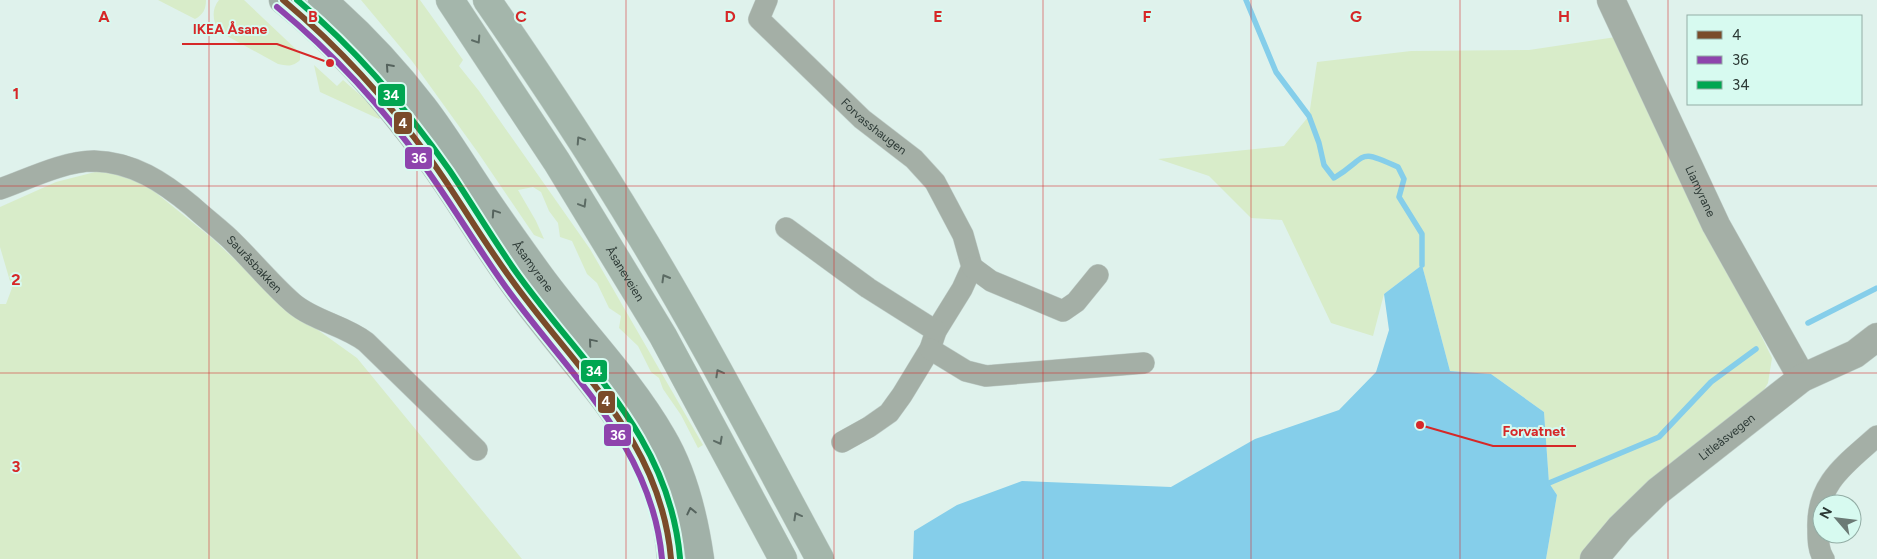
<svg xmlns="http://www.w3.org/2000/svg" width="1877" height="559" viewBox="0 0 1877 559" font-family="Figtree,sans-serif">
<rect width="100%" height="100%" fill="#dff2ec"/>
<path fill="#d8ecc9" d="M 158,0 L 206,0 C 206,9 203,15 195,19 Z
M 219,0 L 244,0 L 300,53 L 300,60 C 293,67 287,66 278,64 L 218,31 C 213,20 211,10 219,0 Z
M 361,0 L 420,0 L 463,60 L 459,66 L 479,91 L 590,249 L 703,445 L 698,448 L 681,415 L 663,389 L 659,378 L 651,372 L 638,346 L 619,328 L 621,316 L 609,308 L 597,283 L 587,274 L 572,241 L 560,237 L 558,223 L 549,211 L 541,192 L 533,187 L 518,190 L 536,221 L 544,239 L 534,235 L 479,154 L 412,61 Z
M 1616,37 L 1772,358 L 1768,383 L 1757,402 L 1581,559 L 1546,559 L 1557,495 L 1549,483 L 1544,412 L 1491,374 L 1450,371 L 1422,265 L 1384,294 L 1373,336 L 1331,323 L 1282,220 L 1251,218 L 1209,176 L 1158,159 L 1284,146 L 1309,116 L 1317,62 L 1411,51 L 1529,50 Z
M 314,65 L 337,86 L 343,80 L 382,114 L 381,117 L 379,119 L 320,92 Z
M 99,171 L 129,175 L 150,188 L 213,239 L 283,305 L 357,358 L 522,559 L 0,559 L 0,304 L 6,304 L 12,288 L 0,247 L 0,207 L 56,182 Z"/>
<path fill="#85ceea" d="M 1422,265 L 1450,371 L 1491,374 L 1544,412 L 1549,483 L 1557,495 L 1546,559 L 913,559 L 914,531 L 957,505 L 1022,481 L 1171,487 L 1255,439 L 1339,410 L 1376,372 L 1389,330 L 1384,294 Z"/>
<g fill="none" stroke-linecap="round" stroke-linejoin="round">
<path stroke="#85ceea" stroke-width="5.5" d="M 1246,0 L 1276,72 L 1309,116 L 1319,143 L 1324,165 L 1334,178 C 1369,157 1355,147 1398,167 L 1404,179 L 1399,197 L 1422,234 L 1422,265
M 1808,323 L 1877,288
M 1549,483 L 1659,437 L 1711,382 L 1756,349"/>
<g stroke="#c0cfca" stroke-width="22">
<g id="minor">
<path id="s1" d="M 767,0 L 759,19 L 862,119 L 914,159 L 935,182 L 963,235 L 972,267 L 962,289 L 936,331 L 930,349 L 902,395 L 889,413 L 869,427 L 842,442"/>
<path id="s2" d="M 0,189 C 28,179 64,161 94,161 C 133,162 163,182 192,206 C 204,217 217,227 229,238 C 251,259 270,283 293,303 C 314,321 344,325 366,342 L 477,450"/>
<path d="M 786,228 L 868,288 L 936,331"/>
<path d="M 972,267 L 991,281 L 1063,311 L 1076,302 L 1098,275"/>
<path d="M 930,349 L 966,371 L 986,376 L 1144,363"/>
<path d="M 1824,559 C 1818,551 1818,539 1818,529 C 1816,483 1846,464 1877,436"/>
</g>
</g>
<g stroke="#c0cfca" stroke-width="29">
<g id="tertiary">
<path id="s3" d="M 1611,0 L 1716,225 L 1802,378"/>
<path id="s4" d="M 1594,559 L 1620,528 L 1658,491 L 1802,378 L 1855,354 L 1877,337"/>
</g>
</g>
<g stroke="#c0cfca" stroke-width="29">
<g id="primary">
<path d="M 283,0 C 341,46 388,101 431,160 C 462,203 488,249 520,292 C 547,329 578,364 606,401 C 619,419 633,438 643,458 C 659,489 669,524 671,559"/>
<path id="s5" d="M 322,0 C 359,32 393,68 423,107 C 443,133 460,161 478,188 C 498,218 518,246 539,275 C 579,330 628,378 662,437 C 684,474 694,517 700,559"/>
</g>
</g>
<g stroke="#c0cfca" stroke-width="29">
<g id="motorway">
<path id="s6" d="M 450,0 L 557,162 L 663,336 L 783,559"/>
<path d="M 487,0 C 539,75 589,150 636,228 C 702,336 760,448 820,559"/>
</g>
</g>
<use href="#minor" stroke="#a4afa6" stroke-width="21"/>
<use href="#tertiary" stroke="#a4afa6" stroke-width="28"/>
<use href="#primary" stroke="#a1b1a8" stroke-width="28"/>
<use href="#motorway" stroke="#a4b6ab" stroke-width="28"/>
<g stroke="#d7faf0" stroke-width="10">
<path id="bus-1" d="M 283,0 C 339,47 388,101 431,160 C 459,199 483,241 511,279 C 576,370 661,440 671,559"/>
</g>
<g stroke="#d7faf0" stroke-width="10">
<path id="bus-2" d="M 277,7 C 334,54 383,107 425,167 C 453,206 477,247 505,286 C 568,374 652,445 662,559"/>
</g>
<g stroke="#d7faf0" stroke-width="10">
<path id="bus-3" d="M 297,0 C 356,49 406,108 450,171 C 472,204 493,239 516,272 C 583,366 669,435 680,558"/>
</g>
<use href="#bus-1" stroke="#7a4b2a" stroke-width="6"/>
<use href="#bus-2" stroke="#8e44ad" stroke-width="6"/>
<use href="#bus-3" stroke="#00a651" stroke-width="6"/>
</g>
<defs><path id="oneway-chevron" d="M-2-3.5L2.5 0L-2 3.5" fill="none" stroke-width="1.6" stroke-linecap="round" stroke-linejoin="round" transform="scale(1.25)"/></defs>
<g stroke="#5c6b64">
<use href="#oneway-chevron" transform="translate(477 40) rotate(57)"/>
<use href="#oneway-chevron" transform="translate(580 140) rotate(-123)"/>
<use href="#oneway-chevron" transform="translate(583 204) rotate(59)"/>
<use href="#oneway-chevron" transform="translate(665 278) rotate(-120)"/>
<use href="#oneway-chevron" transform="translate(719 373) rotate(-119)"/>
<use href="#oneway-chevron" transform="translate(719 441) rotate(62)"/>
<use href="#oneway-chevron" transform="translate(797 516) rotate(-119)"/>
</g>
<g stroke="#55635d">
<use href="#oneway-chevron" transform="translate(389 67) rotate(-132)"/>
<use href="#oneway-chevron" transform="translate(495 213) rotate(-124)"/>
<use href="#oneway-chevron" transform="translate(592 342) rotate(-130)"/>
<use href="#oneway-chevron" transform="translate(691 511) rotate(-103)"/>
</g>
<path fill="none" stroke="#d62828" stroke-width="1" stroke-opacity="0.55" d="M 209,0 L 209,559M 417,0 L 417,559M 626,0 L 626,559M 834,0 L 834,559M 1043,0 L 1043,559M 1251,0 L 1251,559M 1460,0 L 1460,559M 1668,0 L 1668,559M 0,186 L 1877,186M 0,373 L 1877,373"/>
<g text-anchor="middle" stroke-width="4" stroke-linejoin="round" paint-order="stroke">
<g font-size="12" fill="#2c3935" stroke="#d7faf0">
<text dy="4" stroke="none"><textPath href="#s1" startOffset="178">Forvasshaugen</textPath></text>
<text dy="4" stroke="none"><textPath href="#s3" startOffset="211">Liamyrane</textPath></text>
<text dy="4" stroke="none"><textPath href="#s2" startOffset="294">Sauråsbakken</textPath></text>
<text dy="4" stroke="none"><textPath href="#s5" startOffset="341">Åsamyrane</textPath></text>
<text dy="4" stroke="none"><textPath href="#s6" startOffset="325">Åsaneveien</textPath></text>
<text dy="4" stroke="none"><textPath href="#s4" startOffset="181">Litleåsvegen</textPath></text>
</g>
</g>
<g font-size="16" text-anchor="middle" font-weight="bold" fill="#d62828" stroke="#d7faf0" stroke-width="4" stroke-linejoin="round" paint-order="stroke">
<text x="104" y="22">A</text>
<text x="313" y="22">B</text>
<text x="521" y="22">C</text>
<text x="730" y="22">D</text>
<text x="938" y="22">E</text>
<text x="1147" y="22">F</text>
<text x="1356" y="22">G</text>
<text x="1564" y="22">H</text>
<text x="16" y="99">1</text>
<text x="16" y="285">2</text>
<text x="16" y="472">3</text>
</g>
<path fill="none" stroke="#d62828" stroke-width="2" d="M330 63L277 44H182M1420 425L1493 446H1576"/>
<g fill="#d62828" stroke="#d7faf0" stroke-width="2">
<circle cx="330" cy="63" r="5"/>
<circle cx="1420" cy="425" r="5"/>
</g>
<g font-size="14" text-anchor="middle" font-weight="bold" fill="#d62828" stroke="#d7faf0" stroke-width="4" stroke-linejoin="round" paint-order="stroke">
<text x="230" y="34">IKEA Åsane</text>
<text x="1534" y="436">Forvatnet</text>
</g>
<g stroke="#d7faf0" stroke-width="2">
<rect x="377" y="83" width="29" height="24" rx="5" fill="#00a651"/>
<rect x="393" y="111" width="20" height="24" rx="5" fill="#7a4b2a"/>
<rect x="404" y="146" width="29" height="24" rx="5" fill="#8e44ad"/>
<rect x="580" y="359" width="28" height="24" rx="5" fill="#00a651"/>
<rect x="597" y="390" width="19" height="24" rx="5" fill="#7a4b2a"/>
<rect x="603" y="423" width="29" height="24" rx="5" fill="#8e44ad"/>
</g>
<g font-size="14" text-anchor="middle" font-weight="bold" fill="#fff">
<text x="391" y="100">34</text>
<text x="403" y="128">4</text>
<text x="419" y="163">36</text>
<text x="594" y="376">34</text>
<text x="606" y="406">4</text>
<text x="618" y="440">36</text>
</g>
<rect x="1687" y="15" width="175" height="90" fill="#d7faf0" stroke="#93ada5"/>
<rect x="1697" y="31" width="25" height="8" fill="#7a4b2a" stroke="#93ada5"/>
<text x="1732" y="40" font-size="15" fill="#2c3935">4</text>
<rect x="1697" y="56" width="25" height="8" fill="#8e44ad" stroke="#93ada5"/>
<text x="1732" y="65" font-size="15" fill="#2c3935">36</text>
<rect x="1697" y="81" width="25" height="8" fill="#00a651" stroke="#93ada5"/>
<text x="1732" y="90" font-size="15" fill="#2c3935">34</text>
<g transform="translate(1837 519) rotate(298)"><circle r="24" fill="#d7faf0" stroke="#93ada5"/>
<path d="M0-4L9 19L0 12L-9 19Z" fill="#6b7a75"/>
<text y="-8" font-size="14" font-weight="bold" text-anchor="middle" fill="#2c3935">N</text>
</g>
</svg>
